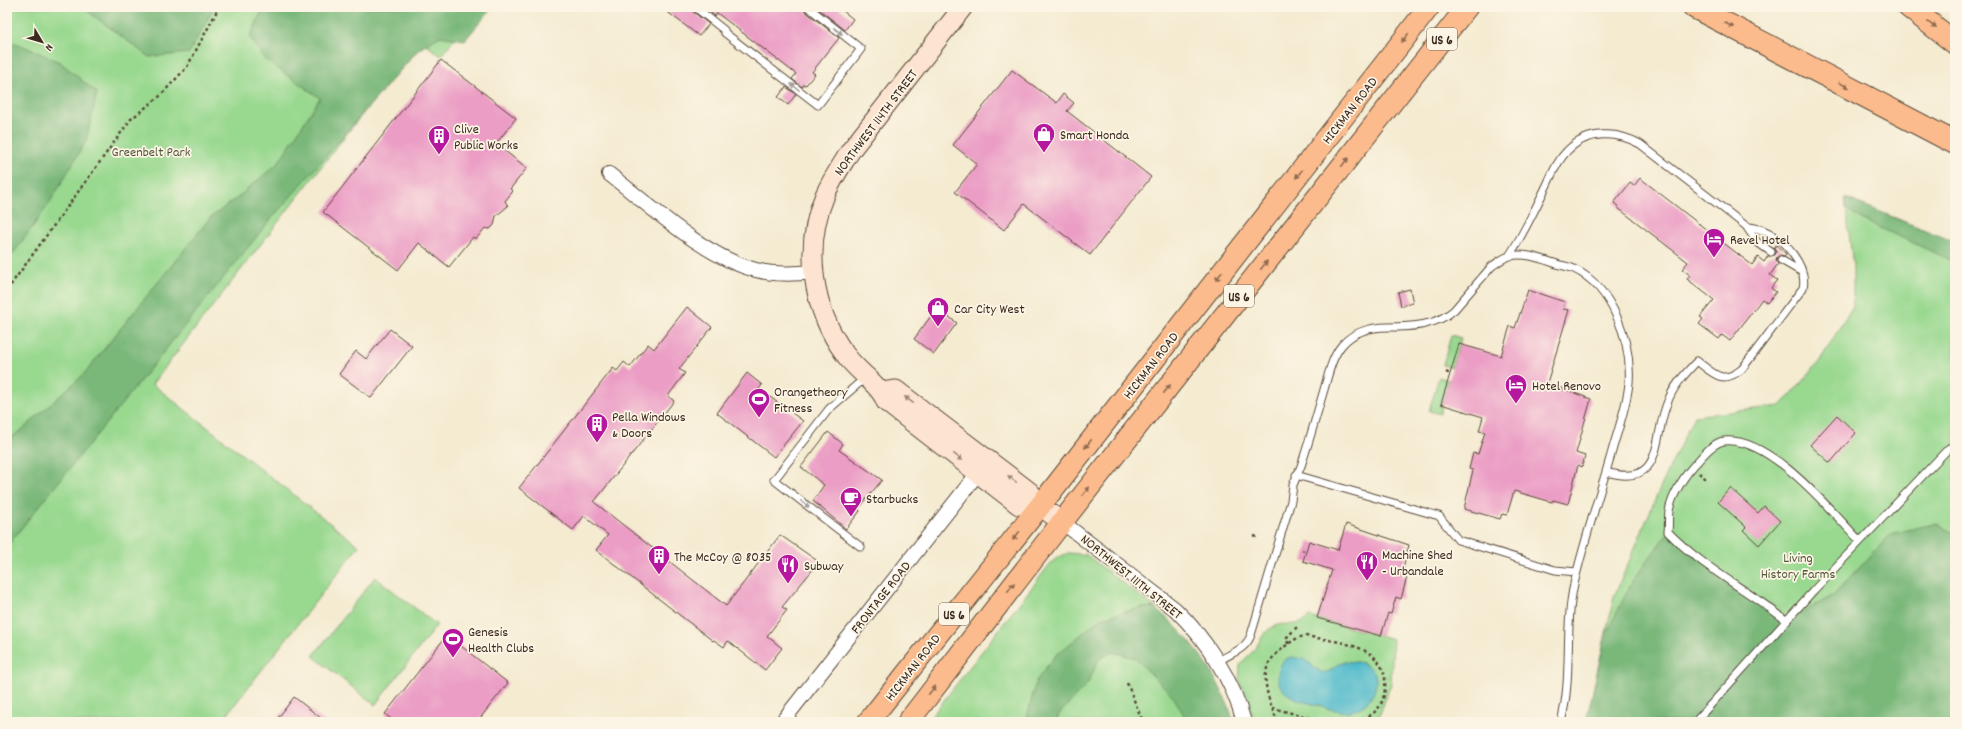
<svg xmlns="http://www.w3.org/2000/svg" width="1962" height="729" viewBox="0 0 1962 729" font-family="Dekko,sans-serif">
<rect width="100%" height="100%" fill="#fcf5e5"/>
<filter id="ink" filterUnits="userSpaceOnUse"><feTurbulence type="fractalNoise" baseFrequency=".025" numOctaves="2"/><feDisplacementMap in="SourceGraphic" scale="8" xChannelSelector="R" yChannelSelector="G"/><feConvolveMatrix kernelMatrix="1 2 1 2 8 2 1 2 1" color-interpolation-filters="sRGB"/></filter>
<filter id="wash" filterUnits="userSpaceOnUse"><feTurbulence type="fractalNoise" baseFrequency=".012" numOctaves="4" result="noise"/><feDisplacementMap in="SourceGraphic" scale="16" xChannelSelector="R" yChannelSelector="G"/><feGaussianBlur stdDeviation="0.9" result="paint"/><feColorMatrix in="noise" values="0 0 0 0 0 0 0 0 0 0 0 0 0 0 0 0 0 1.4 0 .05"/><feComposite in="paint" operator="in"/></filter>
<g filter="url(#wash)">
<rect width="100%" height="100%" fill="#f4ebd1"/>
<path fill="#98d88f" stroke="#6a8156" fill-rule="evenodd" d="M 7,7 L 480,7 L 441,56 L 420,40 L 152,384 L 359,546 L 221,722 L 7,722 Z
M 1845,198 L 1955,242 L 1955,722 L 1586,722 L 1614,597 L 1658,493 L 1694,416 L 1781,406 L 1819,362 L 1853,306 L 1853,267 Z
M 1451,335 L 1461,338 L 1452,367 L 1443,365 Z
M 1439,377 L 1448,380 L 1440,414 L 1429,411 Z
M 1068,553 L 1079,554 L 1082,556 L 1085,554 L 1154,607 L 1140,608 L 1217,722 L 927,722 L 1050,564 L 1057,558 Z
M 375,577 L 437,625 L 375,705 L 313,656 Z
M 1310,617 L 1393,639 L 1391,684 L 1377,722 L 1255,722 L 1239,680 L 1240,665 C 1244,659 1249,656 1253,651 C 1261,642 1262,631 1275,626 C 1289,621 1296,629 1310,617 ZM 1287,658 L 1304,659 L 1322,673 L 1328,672 L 1344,662 L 1363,663 L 1346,711 L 1312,704 L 1282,664 Z"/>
<path fill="#7ab87a" stroke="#5a714c" d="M 82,7 L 212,7 L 212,11 L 189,53 L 149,57 Z
M 264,7 L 493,7 L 465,40 L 440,36 L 418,50 L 266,225 L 7,546 L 7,441 L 23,429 L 83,375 L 210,218 L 237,198 L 278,163 L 320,98 L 264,59 L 250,37 Z
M 16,43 L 60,62 L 97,93 L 86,141 L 47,207 L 7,262 L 7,47 Z
M 1845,198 L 1955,242 L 1955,262 L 1865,221 L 1846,209 Z
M 1937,523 L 1955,534 L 1955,722 L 1586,722 L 1606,634 L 1632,582 L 1668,532 L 1787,621 L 1834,595 L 1891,534 Z
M 1154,607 C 1192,638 1219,675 1234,722 L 1188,722 L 1173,696 L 1135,658 L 1113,652 L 1099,659 L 1088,683 L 1060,713 L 1055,722 L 1026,722 L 1036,681 L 1054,657 L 1101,618 L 1140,608 Z"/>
<path fill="#4eb9ca" stroke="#447274" d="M 1291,657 L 1304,659 L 1322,673 C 1329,673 1331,669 1336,666 C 1349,658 1366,661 1375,673 C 1380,690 1368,708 1351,711 C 1343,713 1333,709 1325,708 L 1324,706 C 1300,703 1265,692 1283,661 Z"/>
<g id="blocks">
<path fill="#eb9dc5" d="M 661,7 L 690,7 L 692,11 L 709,24 L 699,36 Z
M 703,7 L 803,7 L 805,11 L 839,38 L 812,72 L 815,74 L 806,85 L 804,84 L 802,87 L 792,79 L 796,74 L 717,13 L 715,16 Z
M 816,7 L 838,7 L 853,19 L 845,30 Z
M 441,60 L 516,118 L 496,144 L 527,168 L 510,189 L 513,191 L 505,201 L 508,206 L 496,216 L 494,225 L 490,229 L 485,228 L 476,239 L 473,237 L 449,267 L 419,243 L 398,270 L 323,212 Z
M 1012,70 L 1057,103 L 1063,94 L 1074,103 L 1067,111 L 1151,177 L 1090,255 L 1024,204 L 1004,230 L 955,192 L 977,164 L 953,145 Z
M 786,87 L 796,94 L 788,105 L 778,97 Z
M 1640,178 L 1752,265 L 1758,257 L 1764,262 L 1768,256 L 1775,255 L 1776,252 L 1774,248 L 1776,245 L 1786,254 L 1784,256 L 1781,255 L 1777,257 L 1776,260 L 1778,264 L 1770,275 L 1777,280 L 1771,288 L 1776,292 L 1767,303 L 1762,299 L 1730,341 L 1722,335 L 1719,339 L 1699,324 L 1703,319 L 1700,317 L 1714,300 L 1687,279 L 1690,275 L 1682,269 L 1688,262 L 1618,208 L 1619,207 L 1614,203 L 1630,183 L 1634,186 Z
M 1410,289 L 1413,303 L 1401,306 L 1398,292 Z
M 1528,290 L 1565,302 L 1563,309 L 1569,310 L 1547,383 L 1591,399 L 1576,453 L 1585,456 L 1582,467 L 1578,465 L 1568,504 L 1553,500 L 1552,502 L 1514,491 L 1507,515 L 1502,514 L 1500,519 L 1464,509 L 1473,470 L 1469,469 L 1473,453 L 1478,454 L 1485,432 L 1479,431 L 1483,417 L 1441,404 L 1459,344 L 1501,356 L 1510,326 L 1515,328 Z
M 687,307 L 712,327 L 679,369 L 685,373 L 668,396 L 674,401 L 594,502 L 726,606 L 780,535 L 819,562 L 782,607 L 787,610 L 767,636 L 782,648 L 765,670 L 728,641 L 724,647 L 714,640 L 713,641 L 596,550 L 608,535 L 584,516 L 573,530 L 519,488 L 613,368 L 617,371 L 624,362 L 630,367 L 648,344 L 654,349 Z
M 937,308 L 957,323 L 934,354 L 914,339 Z
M 390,329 L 412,346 L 371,398 L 339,374 L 356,351 L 366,359 Z
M 747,373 L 762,385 L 759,389 L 803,421 L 774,457 L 717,413 Z
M 1837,415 L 1856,433 L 1830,463 L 1810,445 Z
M 828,432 L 843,444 L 839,450 L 882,480 L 858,509 L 860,511 L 846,529 L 813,501 L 824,485 L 801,467 Z
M 1730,488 L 1758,513 L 1764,506 L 1780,521 L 1759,545 L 1743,530 L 1746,527 L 1718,502 Z
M 1346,524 L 1409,545 L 1403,568 L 1404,568 L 1402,576 L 1407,577 L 1401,599 L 1396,597 L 1391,614 L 1388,613 L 1381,636 L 1317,618 L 1332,570 L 1303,561 L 1309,541 L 1338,550 Z
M 447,635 L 508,683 L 477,722 L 395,722 L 385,714 Z
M 294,697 L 326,722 L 275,722 Z"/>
</g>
</g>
<g filter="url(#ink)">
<use href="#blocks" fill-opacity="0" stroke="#574739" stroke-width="1"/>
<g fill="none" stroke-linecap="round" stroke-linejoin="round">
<g stroke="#574739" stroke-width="9">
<path id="lane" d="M 695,7 L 724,30 L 725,33 L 818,105 L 861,49 L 808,7
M 1746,226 L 1757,242 L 1771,252
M 1509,256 C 1523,235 1533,213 1544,191 C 1551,177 1556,162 1567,151 C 1587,130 1617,131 1640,144 L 1746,226 C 1752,228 1759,228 1765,231 C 1784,239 1808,266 1803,288 L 1742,369 C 1722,385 1714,374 1697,361 C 1686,373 1674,385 1668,401 C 1652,437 1666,489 1606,472
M 1781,260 L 1802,272
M 1296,475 L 1439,516 L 1458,540 L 1555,570 L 1577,572
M 861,547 L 774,480 L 829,409 L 865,378
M 1787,621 C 1748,590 1703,568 1668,532 C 1669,525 1668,518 1669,511 C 1672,494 1686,473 1698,461 C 1704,454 1714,442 1724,441 C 1769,435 1832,512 1860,541
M 1217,662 C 1230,653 1245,651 1251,635 L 1291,501 L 1293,485 L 1301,466 C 1309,442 1316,417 1323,393 C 1328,377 1331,358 1342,345 C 1353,332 1371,327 1388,327 C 1412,327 1436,326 1454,310 L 1492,266 C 1497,263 1504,257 1510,256 C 1526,252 1544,260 1560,265 C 1565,266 1570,267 1574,269 C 1613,287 1632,343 1629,383 C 1627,404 1620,424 1614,444 C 1601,491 1585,537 1574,584 C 1564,629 1573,677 1561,722
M 1695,722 L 1814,590 L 1949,448 L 1955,448"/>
</g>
<g stroke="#574739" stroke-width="16">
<path id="street" d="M 609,174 C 651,206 704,257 756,270 C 775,275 794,274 814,272
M 1062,522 L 1175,609 C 1206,639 1233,680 1244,722
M 782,722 L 978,473"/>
</g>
<g stroke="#574739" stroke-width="21">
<path id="secondary" d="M 963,7 L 851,150 C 842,165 832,179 825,195 C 803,247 812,309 845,354 C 856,371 880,384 886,402 L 1019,505 L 1040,506
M 883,392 L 896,390 L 1030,492 L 1040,506 L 1062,522"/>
</g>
<g stroke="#574739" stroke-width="23">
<path id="primary" d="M 868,722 L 1040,506 L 1429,7
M 908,722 L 1062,522 L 1467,7"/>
</g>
<g stroke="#574739" stroke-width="24">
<path id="highway" d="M 1694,7 L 1955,143
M 1909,7 L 1955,43"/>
</g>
<path stroke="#574739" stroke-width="2.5" stroke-dasharray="3 3" stroke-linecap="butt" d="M 7,290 L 131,119 L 159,97 L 187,67 L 215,15 L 218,7
M 1446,372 L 1450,374
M 1699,473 L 1706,479
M 1254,536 L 1257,537
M 1302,550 L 1304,551
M 1288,644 L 1287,637 L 1298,626
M 1127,683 L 1143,722
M 1272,708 L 1327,722
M 1278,722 C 1271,706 1260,681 1269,663 C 1272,657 1279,652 1284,647 C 1291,642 1297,637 1305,636 C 1337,642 1389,644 1385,688 C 1383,708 1375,714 1358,722
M 1330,722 L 1357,722"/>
<use href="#lane" stroke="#fff" stroke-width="7"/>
<use href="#street" stroke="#fff" stroke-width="14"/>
<use href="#secondary" stroke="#fde4d1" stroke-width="19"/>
<use href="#primary" stroke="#fbbb8c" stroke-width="21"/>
<use href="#highway" stroke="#fbbb8c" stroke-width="22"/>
</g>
<defs><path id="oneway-solid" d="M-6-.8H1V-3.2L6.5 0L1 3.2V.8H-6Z"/></defs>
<g fill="#916b50">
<use href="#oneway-solid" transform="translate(1729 25) rotate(28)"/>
<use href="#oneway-solid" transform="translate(1932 25) rotate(38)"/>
<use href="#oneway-solid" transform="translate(1405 38) rotate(128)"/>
<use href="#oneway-solid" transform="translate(1844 85) rotate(28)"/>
<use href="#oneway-solid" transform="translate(1345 162) rotate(-52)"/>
<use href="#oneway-solid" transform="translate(1299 174) rotate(128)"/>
<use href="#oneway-solid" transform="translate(1264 265) rotate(-52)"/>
<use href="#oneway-solid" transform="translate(1219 276) rotate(128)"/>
<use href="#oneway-solid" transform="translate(1167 389) rotate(-52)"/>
<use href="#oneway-solid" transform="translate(1088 444) rotate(128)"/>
<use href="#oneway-solid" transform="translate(1086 491) rotate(-52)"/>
<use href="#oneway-solid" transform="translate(1016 536) rotate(128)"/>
<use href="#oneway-solid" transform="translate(1011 587) rotate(-52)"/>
<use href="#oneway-solid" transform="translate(932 690) rotate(-52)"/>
</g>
<g fill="#a79f9a">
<use href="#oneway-solid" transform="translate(838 31) rotate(38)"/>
<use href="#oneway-solid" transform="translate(795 87) rotate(-142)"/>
<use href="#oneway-solid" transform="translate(805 504) rotate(38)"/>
</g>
<g fill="#9c8778">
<use href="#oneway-solid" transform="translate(909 400) rotate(-143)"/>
<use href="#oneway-solid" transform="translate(958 457) rotate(38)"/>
<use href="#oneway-solid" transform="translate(1012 479) rotate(-143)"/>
</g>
</g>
<defs>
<g id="shop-pin" transform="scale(1.15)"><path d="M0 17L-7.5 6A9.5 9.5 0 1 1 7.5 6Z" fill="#b5179e" stroke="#fcf5e5"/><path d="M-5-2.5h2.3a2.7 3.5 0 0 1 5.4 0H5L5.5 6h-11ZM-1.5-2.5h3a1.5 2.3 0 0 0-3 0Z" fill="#fff"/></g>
<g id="building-pin" transform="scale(1.15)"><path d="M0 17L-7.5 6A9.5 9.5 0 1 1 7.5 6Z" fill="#b5179e" stroke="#fcf5e5"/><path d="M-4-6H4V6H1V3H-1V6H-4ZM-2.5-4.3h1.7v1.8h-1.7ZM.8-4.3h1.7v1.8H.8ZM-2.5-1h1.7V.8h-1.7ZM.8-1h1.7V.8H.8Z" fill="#fff"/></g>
<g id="hotel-pin" transform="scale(1.15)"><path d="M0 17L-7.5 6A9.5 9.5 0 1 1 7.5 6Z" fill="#b5179e" stroke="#fcf5e5"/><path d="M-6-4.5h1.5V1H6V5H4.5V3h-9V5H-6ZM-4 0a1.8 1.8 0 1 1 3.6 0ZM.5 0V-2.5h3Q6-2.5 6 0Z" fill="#fff"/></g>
<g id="stadium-pin" transform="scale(1.15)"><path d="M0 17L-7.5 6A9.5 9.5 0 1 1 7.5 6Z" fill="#b5179e" stroke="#fcf5e5"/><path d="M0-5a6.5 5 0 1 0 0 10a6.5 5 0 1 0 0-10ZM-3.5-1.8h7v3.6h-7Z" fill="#fff"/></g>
<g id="cafe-pin" transform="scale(1.15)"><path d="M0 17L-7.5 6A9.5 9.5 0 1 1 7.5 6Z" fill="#b5179e" stroke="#fcf5e5"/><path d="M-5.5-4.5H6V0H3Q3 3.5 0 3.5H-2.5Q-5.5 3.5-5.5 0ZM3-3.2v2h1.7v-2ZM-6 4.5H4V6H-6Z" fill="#fff"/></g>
<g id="restaurant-pin" transform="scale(1.15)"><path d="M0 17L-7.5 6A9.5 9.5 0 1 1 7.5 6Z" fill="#b5179e" stroke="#fcf5e5"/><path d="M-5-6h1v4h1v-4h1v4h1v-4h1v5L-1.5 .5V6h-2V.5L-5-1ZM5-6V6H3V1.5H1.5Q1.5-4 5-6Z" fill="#fff"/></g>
</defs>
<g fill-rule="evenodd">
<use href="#shop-pin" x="1044" y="134"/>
<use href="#building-pin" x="439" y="136"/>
<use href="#hotel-pin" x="1714" y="239"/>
<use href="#shop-pin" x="938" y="308"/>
<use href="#hotel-pin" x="1516" y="385"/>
<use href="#stadium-pin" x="759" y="399"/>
<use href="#building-pin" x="597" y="424"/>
<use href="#cafe-pin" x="851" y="498"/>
<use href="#building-pin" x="659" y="556"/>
<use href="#restaurant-pin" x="1367" y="562"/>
<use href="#restaurant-pin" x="788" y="565"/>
<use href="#stadium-pin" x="453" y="639"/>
</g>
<g text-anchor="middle" stroke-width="3.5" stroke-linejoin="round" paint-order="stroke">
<g fill="#fcf5e5" stroke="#75675a" stroke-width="1">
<rect x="1427" y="28" width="30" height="22" rx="3"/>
<rect x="1224" y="285" width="30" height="22" rx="3"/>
<rect x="939" y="603" width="30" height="22" rx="3"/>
</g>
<g font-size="13" font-weight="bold" fill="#3b2a1e">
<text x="1442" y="44">US 6</text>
<text x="1239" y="301">US 6</text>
<text x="954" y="619">US 6</text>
</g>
<g font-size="14" fill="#3b2a1e" stroke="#fcf5e5">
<text transform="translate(1349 110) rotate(-52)" y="5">HICKMAN ROAD</text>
<text transform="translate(875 122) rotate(-53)" y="5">NORTHWEST 114TH STREET</text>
<text transform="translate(1150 365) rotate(-52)" y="5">HICKMAN ROAD</text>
<text transform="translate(1132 576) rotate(39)" y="5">NORTHWEST 111TH STREET</text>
<text transform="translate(880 597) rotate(-52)" y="5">FRONTAGE ROAD</text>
<text transform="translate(912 667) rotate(-52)" y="5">HICKMAN ROAD</text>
</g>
<g font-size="14" fill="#3b2a1e" stroke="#fcf5e5" text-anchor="start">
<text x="454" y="133">Clive<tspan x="454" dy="16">Public Works</tspan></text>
<text x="1060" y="139">Smart Honda</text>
<text x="1730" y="244">Revel Hotel</text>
<text x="954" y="313">Car City West</text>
<text x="1532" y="390">Hotel Renovo</text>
<text x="774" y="396">Orangetheory<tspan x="774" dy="16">Fitness</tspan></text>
<text x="612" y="421">Pella Windows<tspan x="612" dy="16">&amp; Doors</tspan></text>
<text x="866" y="503">Starbucks</text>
<text x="1382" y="559">Machine Shed<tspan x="1382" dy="16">- Urbandale</tspan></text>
<text x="674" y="561">The McCoy @ 8035</text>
<text x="804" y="570">Subway</text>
<text x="468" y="636">Genesis<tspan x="468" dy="16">Health Clubs</tspan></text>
</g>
<g font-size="14" fill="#52563a" stroke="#fcf5e5">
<text x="151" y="156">Greenbelt Park</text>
<text x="1798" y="562">Living<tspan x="1798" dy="16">History Farms</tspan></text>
</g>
</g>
<rect width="1962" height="729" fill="none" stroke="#fcf5e5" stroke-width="24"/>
<g transform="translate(42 42) rotate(128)" stroke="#fcf5e5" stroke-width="3" paint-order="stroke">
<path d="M0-3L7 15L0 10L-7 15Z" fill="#3b2a1e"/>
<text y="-6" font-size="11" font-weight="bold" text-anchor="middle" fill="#3b2a1e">N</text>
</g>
</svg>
